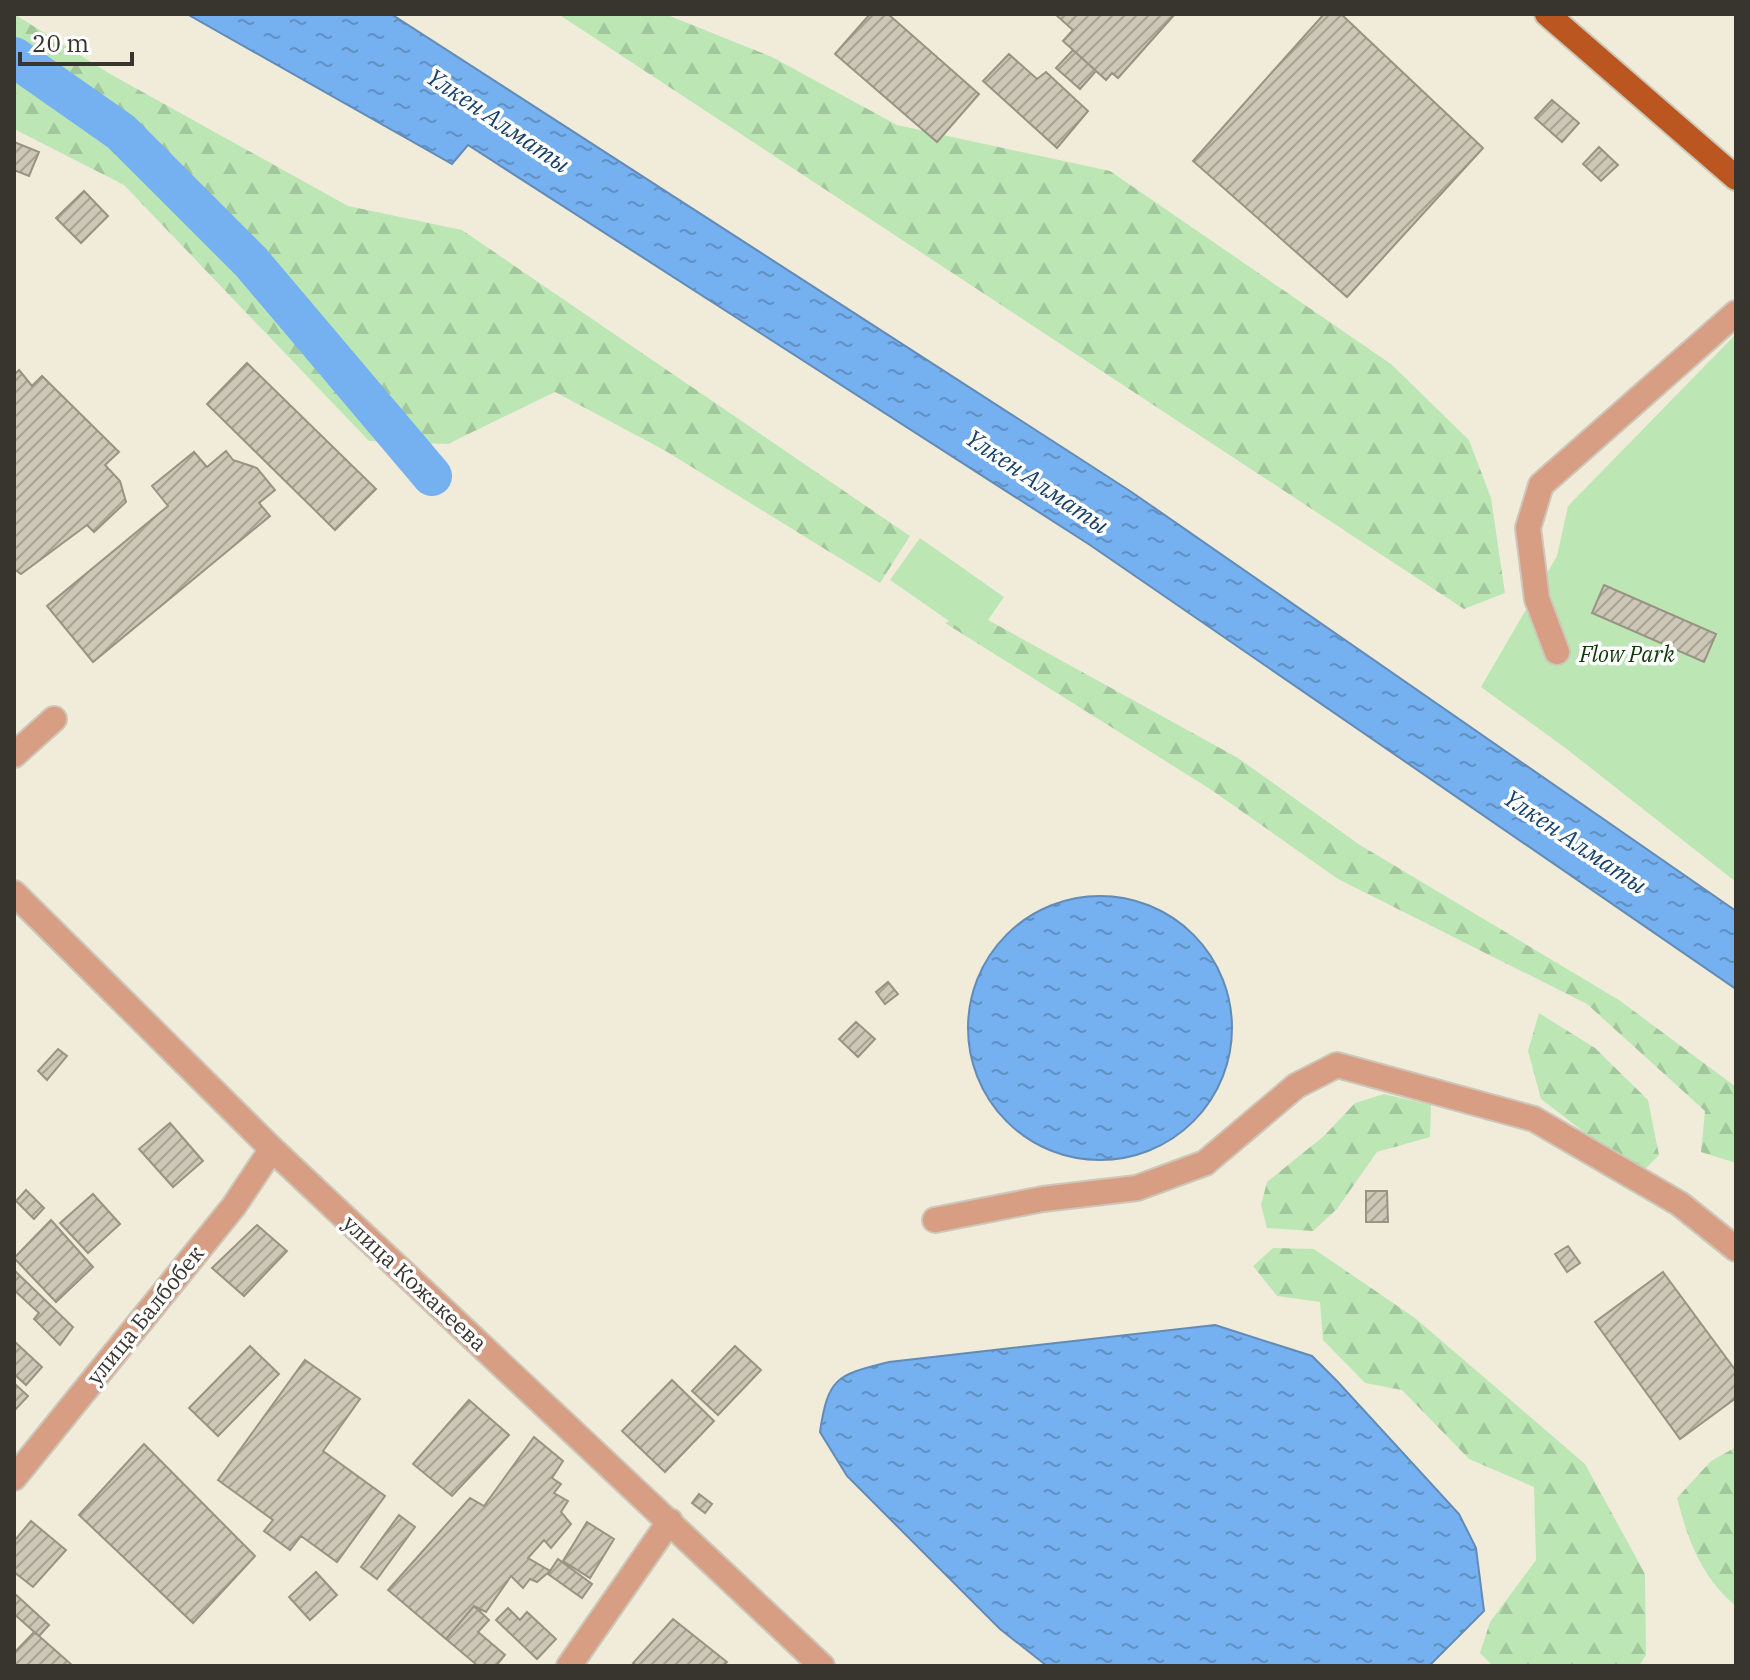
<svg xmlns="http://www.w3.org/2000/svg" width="1750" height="1680" viewBox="0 0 1750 1680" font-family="'IBM Plex Serif',serif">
<defs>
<pattern id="forest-firs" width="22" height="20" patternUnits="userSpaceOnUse" patternTransform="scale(2)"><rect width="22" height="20" fill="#bce7b5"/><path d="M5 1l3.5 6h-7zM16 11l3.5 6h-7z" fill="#a2c79c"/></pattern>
<pattern id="water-ripples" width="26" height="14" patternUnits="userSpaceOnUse" patternTransform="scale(2)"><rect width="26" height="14" fill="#75b0f0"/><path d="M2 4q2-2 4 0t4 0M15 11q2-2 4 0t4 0" fill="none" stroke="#6190c3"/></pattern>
<pattern id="building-hatch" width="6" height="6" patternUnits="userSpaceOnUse" patternTransform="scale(2)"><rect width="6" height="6" fill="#ccc7b6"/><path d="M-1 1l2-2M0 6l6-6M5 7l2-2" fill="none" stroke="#a6a294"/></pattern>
</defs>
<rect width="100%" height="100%" fill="#f1ecda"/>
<path fill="url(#forest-firs)" d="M 14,14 L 112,75 L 348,206 L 462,230 L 910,536 L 880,583 L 664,450 L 555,392 L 448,444 L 369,441 L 124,185 L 14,129 Z
M 558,14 L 665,14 L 772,57 L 897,125 L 1110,171 L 1391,364 L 1469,440 L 1491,498 L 1505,593 L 1464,609 Z
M 970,610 L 1238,758 L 1360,845 L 1619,1000 L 1736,1087 L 1736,1163 L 1701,1152 L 1705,1111 L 1587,1004 L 1338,879 L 1210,789 L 945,623 Z
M 1539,1013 L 1595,1048 L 1648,1100 L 1659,1155 L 1645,1169 L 1593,1139 L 1541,1099 L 1528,1051 Z
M 1384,1094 L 1431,1105 L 1430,1137 L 1377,1152 L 1337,1209 L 1313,1231 L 1267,1228 L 1261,1205 L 1267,1182 L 1324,1136 L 1355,1103 Z
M 1273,1248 L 1314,1249 L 1415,1318 L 1585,1464 L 1645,1574 L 1646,1655 L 1639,1666 L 1493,1666 L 1480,1653 L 1490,1622 L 1536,1560 L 1534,1487 L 1469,1459 L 1402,1390 L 1365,1383 L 1323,1340 L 1320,1302 L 1277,1296 L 1253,1266 Z
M 1736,1447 L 1736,1606 C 1701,1577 1688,1540 1677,1498 L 1711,1461 Z"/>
<path fill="#bce7b5" d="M 1736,334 L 1736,882 L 1564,747 L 1481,687 L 1557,556 L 1568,506 Z
M 920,538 L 1004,597 L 975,639 L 890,580 Z"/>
<path fill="url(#water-ripples)" stroke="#628bb6" stroke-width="2" d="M 187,14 L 391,14 L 1130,491 L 1736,911 L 1736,989 L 1090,545 L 468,145 L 452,164 Z
M968 1028a132 132 0 1 1 264 0a132 132 0 1 1-264 0Z
M 1215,1325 L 1312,1356 L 1337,1381 L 1459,1514 L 1476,1548 L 1484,1611 L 1429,1666 L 1047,1666 L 1000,1629 L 847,1476 L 820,1432 C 828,1376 838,1375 889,1362 Z"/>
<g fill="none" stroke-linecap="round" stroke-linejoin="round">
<path stroke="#75b0f0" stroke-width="40" d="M 14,57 L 121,132 L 251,262 L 432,476"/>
</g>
<path fill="url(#building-hatch)" stroke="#989383" stroke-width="2" d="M 870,14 L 888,14 L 979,94 L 937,142 L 835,54 Z
M 1055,14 L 1175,14 L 1118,78 L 1112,73 L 1106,80 L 1063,41 L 1073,30 Z
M 1324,14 L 1341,14 L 1483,148 L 1347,297 L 1193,161 Z
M 1073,50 L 1096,71 L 1080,89 L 1056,68 Z
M 1009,54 L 1037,79 L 1046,72 L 1088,111 L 1057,148 L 983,81 Z
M 1552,100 L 1579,123 L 1562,142 L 1535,118 Z
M 14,142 L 39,152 L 29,176 L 14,170 Z
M 1599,147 L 1618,165 L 1601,181 L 1583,164 Z
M 84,191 L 108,216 L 81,243 L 56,218 Z
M 247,363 L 376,489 L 335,530 L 207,404 Z
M 19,370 L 32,386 L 42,376 L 119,452 L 105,465 L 120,481 L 126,502 L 94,532 L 87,525 L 21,574 L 14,569 L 14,375 Z
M 226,451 L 233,460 L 257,468 L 275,490 L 259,503 L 270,516 L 93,662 L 47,606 L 168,506 L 152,486 L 194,452 L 207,467 Z
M 1604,585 L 1716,634 L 1704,662 L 1592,613 Z
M 888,982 L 898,994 L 885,1004 L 876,992 Z
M 856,1022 L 875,1039 L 858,1057 L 839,1039 Z
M 58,1049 L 67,1056 L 47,1080 L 38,1071 Z
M 170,1123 L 203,1161 L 173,1187 L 139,1149 Z
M 26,1190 L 44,1208 L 34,1219 L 16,1201 Z
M 1366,1191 L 1387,1191 L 1388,1222 L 1366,1222 Z
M 93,1194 L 120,1224 L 88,1253 L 60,1223 Z
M 51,1220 L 93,1267 L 56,1302 L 14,1258 Z
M 257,1225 L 287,1251 L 244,1296 L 212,1268 Z
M 1568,1246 L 1580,1263 L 1567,1272 L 1555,1254 Z
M 14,1270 L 73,1327 L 60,1345 L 34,1319 L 39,1313 L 14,1290 Z
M 1663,1272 L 1736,1371 L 1736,1398 L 1680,1439 L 1595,1322 Z
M 15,1342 L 42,1367 L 26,1385 L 14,1374 Z
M 250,1346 L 279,1374 L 218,1436 L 189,1408 Z
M 735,1346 L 761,1370 L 718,1415 L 692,1391 Z
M 305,1360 L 360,1399 L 323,1451 L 385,1496 L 337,1562 L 301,1536 L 290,1550 L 264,1531 L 273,1520 L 218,1480 Z
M 672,1380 L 714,1421 L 665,1472 L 622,1431 Z
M 14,1383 L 28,1396 L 14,1411 Z
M 469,1400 L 509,1435 L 452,1496 L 413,1464 Z
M 534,1437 L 563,1461 L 552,1478 L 561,1484 L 554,1493 L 568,1501 L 561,1512 L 571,1524 L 551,1548 L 544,1540 L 528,1558 L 550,1571 L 537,1582 L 530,1579 L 523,1588 L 511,1576 L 486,1612 L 474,1606 L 446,1639 L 388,1590 L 470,1498 L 484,1506 Z
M 144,1444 L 255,1556 L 193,1623 L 79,1515 Z
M 699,1494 L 712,1504 L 705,1513 L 692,1503 Z
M 399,1515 L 415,1527 L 377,1579 L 361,1567 Z
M 31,1521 L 66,1550 L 33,1587 L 14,1572 L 14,1541 Z
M 587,1522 L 614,1539 L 590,1578 L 563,1561 Z
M 558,1559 L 592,1584 L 582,1598 L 548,1574 Z
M 316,1572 L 337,1595 L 310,1620 L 289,1597 Z
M 14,1593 L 49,1625 L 39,1636 L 14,1614 Z
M 474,1606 L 489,1620 L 478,1632 L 505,1655 L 496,1666 L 478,1666 L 446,1639 Z
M 508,1608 L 520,1620 L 527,1612 L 556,1639 L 537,1659 L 496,1620 Z
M 673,1619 L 727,1662 L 723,1666 L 637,1666 L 633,1663 Z
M 34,1632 L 39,1636 L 73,1666 L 14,1666 L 14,1653 Z"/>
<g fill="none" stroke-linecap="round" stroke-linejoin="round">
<g stroke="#ccc7b8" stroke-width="28">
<path id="minor" d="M 1557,652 L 1537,599 L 1528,528 L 1541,485 L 1736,313
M 14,755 L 54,719
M 14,893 L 272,1149 L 822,1666
M 935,1220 L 1043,1199 L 1137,1188 L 1205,1163 L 1296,1086 L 1337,1065 L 1534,1119 L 1680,1204 L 1736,1249
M 14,1478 L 234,1206 L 272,1149
M 569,1666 L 670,1521"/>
</g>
<g stroke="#ccc7b8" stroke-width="28">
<path id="major" d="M 1547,14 L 1736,178"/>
</g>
<use href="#minor" stroke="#d79e84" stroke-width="24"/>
<use href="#major" stroke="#bc5620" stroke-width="24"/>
</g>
<g text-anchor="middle" stroke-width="7" stroke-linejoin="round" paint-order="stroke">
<g font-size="22" font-style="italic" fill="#0f3708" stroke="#fff">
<text x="1627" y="662">Flow Park</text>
</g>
<g font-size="22" fill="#37352e" stroke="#fff">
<text transform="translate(415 1283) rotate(43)" y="8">улица Кожакеева</text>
<text transform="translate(145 1315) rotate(-51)" y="8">улица Балбобек</text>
</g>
<g font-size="24" font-style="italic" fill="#17416b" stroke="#fff">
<text transform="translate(498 121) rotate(34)" y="8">Үлкен Алматы</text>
<text transform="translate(1037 482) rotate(34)" y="8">Үлкен Алматы</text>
<text transform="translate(1575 842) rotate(34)" y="8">Үлкен Алматы</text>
</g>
</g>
<rect width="1750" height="1680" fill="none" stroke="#37352e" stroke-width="32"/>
<path d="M20 52v12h112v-12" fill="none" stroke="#37352e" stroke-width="4"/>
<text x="32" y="52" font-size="24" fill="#37352e" stroke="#ffffff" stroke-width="6" paint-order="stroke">20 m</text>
</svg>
